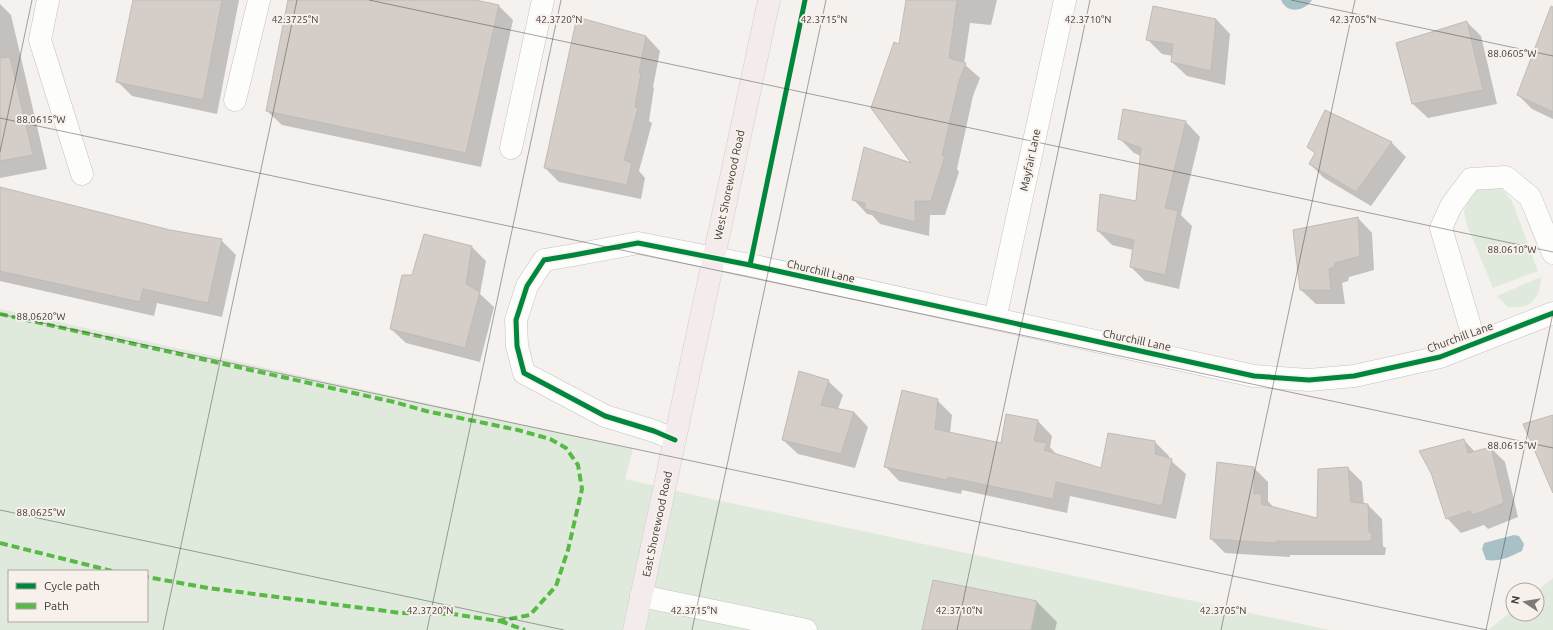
<svg xmlns="http://www.w3.org/2000/svg" width="1553" height="630" viewBox="0 0 1553 630" font-family="Ubuntu,sans-serif">
<rect width="100%" height="100%" fill="#f4f1ee"/>
<path fill="#e0eadc" fill-rule="evenodd" d="M 1493,187 L 1503,190 L 1512,201 L 1538,271 L 1493,288 L 1467,225 L 1464,212 L 1468,198 L 1478,188 Z
M 1541,277 C 1541,289 1536,305 1521,307 C 1517,307 1512,307 1508,307 L 1497,296 Z
M 0,309 L 633,449 L 625,479 L 707,498 L 1330,630 L 0,630 ZM 9,571 L 147,571 L 147,621 L 9,621 Z
M 1553,578 L 1553,630 L 1488,630 L 1513,610 L 1513,614 L 1537,614 L 1537,591 Z"/>
<path fill="#a8c1c7" d="M 1281,0 L 1312,0 C 1304,12 1287,14 1281,0 Z
M 1514,535 L 1519,536 L 1524,544 L 1522,551 C 1510,557 1499,562 1486,560 L 1482,549 L 1484,543 Z"/>
<path fill="#0003" d="M 134,0 L 239,0 L 217,114 L 132,96 L 118,82 Z
M 289,0 L 471,0 L 499,6 L 513,20 L 481,167 L 282,125 L 267,111 Z
M 907,0 L 997,0 L 991,25 L 970,23 L 964,64 L 980,78 L 973,96 L 957,169 L 959,172 L 945,215 L 930,215 L 929,236 L 880,224 L 872,215 L 867,214 L 853,199 L 913,165 L 899,45 Z
M 0,4 L 11,15 L 47,169 L 0,178 Z
M 1216,19 L 1230,34 L 1225,85 L 1187,76 L 1172,62 L 1173,56 L 1162,54 L 1147,39 Z
M 1467,22 L 1481,36 L 1497,104 L 1428,118 L 1413,104 Z
M 1553,22 L 1553,119 L 1532,109 L 1518,95 Z
M 646,36 L 660,51 L 653,87 L 654,88 L 649,121 L 652,123 L 639,171 L 645,178 L 641,199 L 559,182 L 545,168 Z
M 1124,111 L 1186,122 L 1200,137 L 1181,215 L 1192,226 L 1179,289 L 1145,281 L 1131,267 L 1133,250 L 1112,245 L 1098,231 L 1136,202 L 1141,156 L 1134,153 L 1120,139 Z
M 1326,111 L 1392,143 L 1406,157 L 1371,206 L 1324,178 L 1310,164 L 1316,154 L 1309,147 Z
M 0,203 L 221,240 L 236,255 L 222,317 L 157,303 L 154,316 L 0,281 Z
M 1358,218 L 1372,233 L 1374,270 L 1349,277 L 1348,281 L 1342,283 L 1345,304 L 1316,304 L 1301,290 Z
M 471,246 L 486,261 L 480,294 L 494,307 L 480,362 L 406,343 L 391,329 L 413,276 Z
M 828,381 L 843,395 L 838,409 L 854,412 L 868,427 L 855,468 L 798,454 L 783,440 Z
M 937,400 L 952,415 L 950,433 L 1001,444 L 1038,421 L 1052,436 L 1050,447 L 1058,456 L 1101,470 L 1155,442 L 1169,456 L 1169,459 L 1186,474 L 1176,519 L 1070,496 L 1067,513 L 962,490 L 961,494 L 899,481 L 885,466 Z
M 1464,440 L 1475,452 L 1491,448 L 1505,462 L 1518,517 L 1488,529 L 1484,525 L 1461,533 L 1447,518 Z
M 1254,468 L 1268,482 L 1268,501 L 1275,509 L 1318,520 L 1348,468 L 1362,482 L 1364,505 L 1368,505 L 1382,519 L 1383,546 L 1386,548 L 1385,555 L 1290,555 L 1290,557 L 1225,553 L 1211,539 Z
M 934,581 L 1037,602 L 1057,622 L 1055,630 L 923,630 Z"/>
<path fill="#d4cdc8" stroke="#bebcba" d="M 133,0 L 222,0 L 203,100 L 116,82 Z
M 288,0 L 476,0 L 499,5 L 466,153 L 266,111 Z
M 906,0 L 957,0 L 949,58 L 966,63 L 959,81 L 942,156 L 945,156 L 931,201 L 915,201 L 915,222 L 865,209 L 865,203 L 852,200 L 864,147 L 911,163 L 871,108 L 894,42 L 899,44 Z
M 1153,6 L 1216,19 L 1211,71 L 1171,62 L 1173,44 L 1146,40 Z
M 1551,6 L 1553,7 L 1553,112 L 1517,95 Z
M 577,17 L 646,36 L 639,73 L 641,73 L 635,107 L 638,108 L 624,160 L 632,163 L 627,185 L 544,168 Z
M 1467,21 L 1483,90 L 1412,104 L 1396,43 Z
M 10,57 L 33,155 L 0,161 L 0,58 Z
M 1123,109 L 1186,121 L 1165,208 L 1178,211 L 1165,275 L 1130,267 L 1134,240 L 1097,231 L 1100,194 L 1136,201 L 1141,148 L 1118,139 Z
M 1325,110 L 1392,142 L 1356,192 L 1309,164 L 1315,153 L 1307,147 Z
M 0,187 L 170,230 L 222,239 L 208,303 L 143,289 L 140,302 L 0,271 Z
M 1358,217 L 1360,256 L 1335,263 L 1334,267 L 1329,269 L 1331,290 L 1300,290 L 1293,230 Z
M 424,234 L 472,246 L 466,284 L 480,292 L 465,348 L 390,329 L 402,275 L 412,275 Z
M 799,371 L 829,380 L 821,405 L 854,412 L 841,454 L 782,440 Z
M 902,390 L 938,399 L 935,429 L 1001,443 L 1006,414 L 1038,420 L 1034,441 L 1047,443 L 1044,450 L 1101,468 L 1108,433 L 1155,441 L 1155,454 L 1172,459 L 1162,506 L 1056,482 L 1053,499 L 948,477 L 947,480 L 884,467 Z
M 1553,415 L 1553,493 L 1523,424 Z
M 1464,439 L 1468,453 L 1491,447 L 1504,503 L 1473,515 L 1470,511 L 1446,519 L 1431,473 L 1419,451 Z
M 1217,462 L 1254,467 L 1254,494 L 1261,493 L 1262,504 L 1317,518 L 1318,469 L 1348,467 L 1351,502 L 1368,504 L 1369,532 L 1372,533 L 1371,541 L 1276,541 L 1276,543 L 1210,539 Z
M 933,580 L 1037,601 L 1031,630 L 922,630 Z"/>
<g fill="none" stroke-linecap="round" stroke-linejoin="round">
<g stroke="#c5c2c0" stroke-width="23">
<path id="minor" d="M 48,0 L 40,40 L 82,174
M 235,100 L 259,0
M 511,148 L 543,0
M 995,319 L 1065,0
M 1475,343 L 1441,228 L 1451,206 L 1471,179 L 1506,177 L 1530,197 L 1553,253
M 675,440 L 654,431 L 605,416 L 524,373 L 517,346 L 516,320 L 527,286 L 544,260 L 574,255 L 638,243 L 750,265 L 1254,376 L 1309,380 L 1354,376 L 1440,357 L 1553,313
M 641,596 L 806,630"/>
</g>
<g stroke="#d0cfcd" stroke-width="23">
<path id="major" d="M 634,630 L 769,0"/>
</g>
<use href="#minor" stroke="#fdfdfc" stroke-width="22"/>
<use href="#major" stroke="#f3ebec" stroke-width="22"/>
<path stroke="#58b947" stroke-width="4" stroke-dasharray="8 4" stroke-linecap="butt" d="M 0,314 L 394,402 L 426,411 L 518,430 L 550,439 L 566,448 L 578,465 L 582,489 L 568,550 L 556,586 L 530,615 L 498,621 L 453,614 L 401,613 L 208,588 L 147,577
M 0,543 L 112,571
M 500,621 L 525,630"/>
<g stroke="#f7f0eb" stroke-width="8">
<path id="cycleway" d="M 750,265 L 805,0
M 675,440 L 654,431 L 605,416 L 524,373 L 517,346 L 516,320 L 527,286 L 544,260 L 574,255 L 638,243 L 750,265 L 1254,376 L 1309,380 L 1354,376 L 1440,357 L 1553,313"/>
</g>
<use href="#cycleway" stroke="#00873e" stroke-width="5"/>
</g>
<path fill="none" stroke="#3d3a38" stroke-width="1" stroke-opacity="0.45" d="M 369,0 L 1553,252M 1291,0 L 1553,56M 0,118 L 1553,448M 0,152 L 32,0M 0,314 L 1487,630M 0,510 L 564,630M 163,630 L 297,0M 427,630 L 561,0M 692,630 L 826,0M 957,630 L 1090,0M 1221,630 L 1355,0M 1486,630 L 1553,313"/>
<g text-anchor="middle" stroke-width="4" stroke-linejoin="round" paint-order="stroke">
<g font-size="11" fill="#3d3a38" stroke="#f7f0eb">
<text transform="translate(1030 160) rotate(-78)" y="4">Mayfair Lane</text>
<text transform="translate(729 185) rotate(-78)" y="4">West Shorewood Road</text>
<text transform="translate(821 271) rotate(13)" y="4">Churchill Lane</text>
<text transform="translate(1460 337) rotate(-20)" y="4">Churchill Lane</text>
<text transform="translate(1137 340) rotate(12)" y="4">Churchill Lane</text>
<text transform="translate(657 524) rotate(-78)" y="4">East Shorewood Road</text>
</g>
</g>
<g font-size="10" text-anchor="middle" fill="#3d3a38" stroke="#f7f0eb" stroke-width="4" stroke-linejoin="round" paint-order="stroke">
<text x="295" y="23">42.3725°N</text>
<text x="559" y="23">42.3720°N</text>
<text x="824" y="23">42.3715°N</text>
<text x="1088" y="23">42.3710°N</text>
<text x="1353" y="23">42.3705°N</text>
<text x="1512" y="57">88.0605°W</text>
<text x="41" y="123">88.0615°W</text>
<text x="1512" y="253">88.0610°W</text>
<text x="41" y="320">88.0620°W</text>
<text x="1512" y="449">88.0615°W</text>
<text x="41" y="516">88.0625°W</text>
<text x="430" y="614">42.3720°N</text>
<text x="694" y="614">42.3715°N</text>
<text x="959" y="614">42.3710°N</text>
<text x="1223" y="614">42.3705°N</text>
</g>
<rect x="8" y="570" width="140" height="52" fill="#f7f0eb" stroke="#ada7a3"/>
<rect x="16" y="583" width="20" height="6" fill="#00873e" stroke="#ada7a3"/>
<text x="44" y="590" font-size="12" fill="#3d3a38">Cycle path</text>
<rect x="16" y="603" width="20" height="6" fill="#58b947" stroke="#ada7a3"/>
<text x="44" y="610" font-size="12" fill="#3d3a38">Path</text>
<g transform="translate(1525 602) rotate(282)"><circle r="19" fill="#f7f0eb" stroke="#ada7a3"/>
<path d="M0-3L7 15L0 10L-7 15Z" fill="#7d7a78"/>
<text y="-6" font-size="11" font-weight="bold" text-anchor="middle" fill="#3d3a38">N</text>
</g>
</svg>
